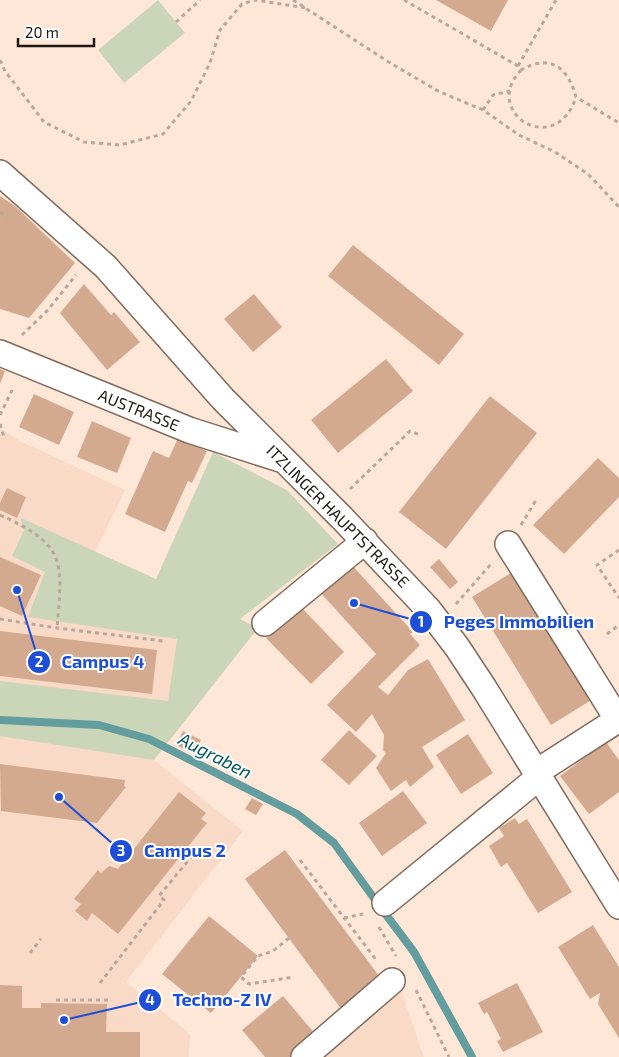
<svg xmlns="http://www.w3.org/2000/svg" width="619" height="1057" viewBox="0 0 619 1057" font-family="'Exo 2',sans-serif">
<rect width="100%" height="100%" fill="#ffe7d7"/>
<path fill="#f9dac6" d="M 0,428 L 18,440 L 125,490 L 95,552 L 258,628 L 154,760 L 243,831 L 126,982 L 190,1034 L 189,1057 L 0,1057 Z
M 398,982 L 424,1057 L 312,1057 Z"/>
<path fill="#cbd6b9" d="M 158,0 L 185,33 L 124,83 L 98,50 Z
M 213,452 L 287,490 L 338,544 L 240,619 L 258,628 L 154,760 L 0,736 L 0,681 L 168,701 L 177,639 L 28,617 L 45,572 L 12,556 L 24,530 L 21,518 L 156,579 Z"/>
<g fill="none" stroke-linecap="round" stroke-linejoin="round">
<path stroke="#649d9d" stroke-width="8" d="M 0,720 L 99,725 L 149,739 L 297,814 L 334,843 L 376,901
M 384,912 L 414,952 L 472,1057"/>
</g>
<path fill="#d3aa90" d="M 436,0 L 508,0 L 491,31 Z
M 0,196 L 15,206 L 75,263 L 29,318 L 0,309 Z
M 353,245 L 464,334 L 439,365 L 328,276 Z
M 84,284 L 111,315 L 114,312 L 140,342 L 107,370 L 60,313 Z
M 254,294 L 282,327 L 253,352 L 224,319 Z
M 386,359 L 413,391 L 338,453 L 311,420 Z
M 0,369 L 5,371 L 0,384 Z
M 34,394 L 74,412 L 59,445 L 19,427 Z
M 490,396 L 537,433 L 446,549 L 399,512 Z
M 92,421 L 131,438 L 117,473 L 77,457 Z
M 178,438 L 207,451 L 192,483 L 188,481 L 165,532 L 125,514 L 153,451 L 169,458 Z
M 598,458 L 619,478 L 619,497 L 564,554 L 533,525 Z
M 7,488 L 26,497 L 17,518 L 0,510 L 0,503 Z
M 0,557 L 41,575 L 22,616 L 0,606 Z
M 439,559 L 458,582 L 450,589 L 430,567 Z
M 350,563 L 413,632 L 410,634 L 420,645 L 378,687 L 388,695 L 408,670 L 428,659 L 465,720 L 422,747 L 434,767 L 410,787 L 406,780 L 391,791 L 376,768 L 386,753 L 383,750 L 384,735 L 372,714 L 356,732 L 327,705 L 376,654 L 319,591 Z
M 514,571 L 593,699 L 551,725 L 472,597 Z
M 299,605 L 344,652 L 311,684 L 266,638 Z
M 0,631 L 157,650 L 152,694 L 0,676 Z
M 349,730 L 377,756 L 349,785 L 321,760 Z
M 183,731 L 201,740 L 194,754 L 176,745 Z
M 468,734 L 493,773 L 461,794 L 436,755 Z
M 606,742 L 619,760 L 619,792 L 589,814 L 560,776 Z
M 0,764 L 125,780 L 124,786 L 126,787 L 97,823 L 1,811 Z
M 403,791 L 427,823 L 382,856 L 359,823 Z
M 179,792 L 206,813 L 201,819 L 207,823 L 118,934 L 92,913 L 87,921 L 75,911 L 81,904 L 74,899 L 98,870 L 101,873 L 109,866 L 118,869 Z
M 252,798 L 263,804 L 256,815 L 245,809 Z
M 515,818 L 519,824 L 527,819 L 572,892 L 538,913 L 507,863 L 501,867 L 489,846 L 504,836 L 499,828 Z
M 285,850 L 382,980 L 342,1010 L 245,879 Z
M 209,916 L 258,956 L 211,1013 L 162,974 Z
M 593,925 L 619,967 L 619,1038 L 598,1004 L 600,993 L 590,999 L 558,947 Z
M 517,983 L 543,1032 L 503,1052 L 497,1041 L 501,1039 L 487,1012 L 484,1014 L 478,1003 Z
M 0,985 L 22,986 L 22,1008 L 41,1008 L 41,1003 L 107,1004 L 106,1032 L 140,1032 L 140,1057 L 0,1057 Z
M 283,996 L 316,1035 L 290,1057 L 265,1057 L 242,1030 Z"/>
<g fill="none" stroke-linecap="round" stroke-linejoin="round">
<g stroke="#7f6a5d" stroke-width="28">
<path id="minor" d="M 0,173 L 106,267 L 223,399 L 342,518 L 428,609 L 457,647 L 484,688 L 619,906
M 0,353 L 189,430 L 280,459
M 508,544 L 618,720
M 265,623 L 365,541
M 535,773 L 619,719
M 385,903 L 538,778
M 304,1057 L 392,981"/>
</g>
<path stroke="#bba79b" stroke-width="3" stroke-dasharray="4 4" stroke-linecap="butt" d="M 293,0 L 387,61 L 438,91 L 483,110 L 519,135 L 555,152 L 588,174 L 619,207
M 404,0 L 518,66 L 521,70 C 551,53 568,68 576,97 L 619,123
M 176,22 L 200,0
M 0,60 L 5,71 L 44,122 L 84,142 L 120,145 L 163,134 L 191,101 L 210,63 L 220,30 L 242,4 L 255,0 L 307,8
M 518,66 L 556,0
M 521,70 C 518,74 514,78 512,83 C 495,121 558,153 576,97
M 483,110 L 493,95 L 510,91
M 0,212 L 8,216
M 22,335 L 47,311 L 76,275
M 0,415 L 14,386
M 0,424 L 4,437
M 350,489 L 410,431 L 420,435
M 0,515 C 66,545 63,560 57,628
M 521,525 L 536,500
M 619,550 L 597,565 L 619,598
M 456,604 L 491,564
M 0,619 L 57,628 L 163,641
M 607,634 L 619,625
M 300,860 L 377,961
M 344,918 L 363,914
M 379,927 L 396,956
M 289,938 L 273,951 L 258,956 L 241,977 L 249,984 L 294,977
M 30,953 L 41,939
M 100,983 L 164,900 L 159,896 L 196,851
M 416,990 L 449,1057
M 56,1000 L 112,1000"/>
<use href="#minor" stroke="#fff" stroke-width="25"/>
</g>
<g text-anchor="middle" stroke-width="4" stroke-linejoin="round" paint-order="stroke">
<g font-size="16" fill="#1e1611" stroke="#fff">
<text transform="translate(139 410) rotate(22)" y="6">AUSTRASSE</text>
<text transform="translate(338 516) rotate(45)" y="6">ITZLINGER HAUPTSTRASSE</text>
</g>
<g font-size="18" font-style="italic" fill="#005859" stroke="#fff">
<text transform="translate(215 756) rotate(27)" y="6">Augraben</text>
</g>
</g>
<path fill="none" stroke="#1d4ed8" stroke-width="2" d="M354 603L421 622M17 590L39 662M59 797L121 851M64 1020L150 1000"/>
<g fill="#1d4ed8" stroke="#fff" stroke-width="2">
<circle cx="354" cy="603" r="5"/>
<circle cx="17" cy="590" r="5"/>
<circle cx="59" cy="797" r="5"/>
<circle cx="64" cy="1020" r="5"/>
<circle cx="421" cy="622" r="12"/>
<circle cx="39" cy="662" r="12"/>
<circle cx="121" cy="851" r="12"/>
<circle cx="150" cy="1000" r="12"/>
</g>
<g font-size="15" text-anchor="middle" font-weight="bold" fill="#fff">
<text x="421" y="627">1</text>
<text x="39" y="667">2</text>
<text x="121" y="856">3</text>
<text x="150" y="1005">4</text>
</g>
<g font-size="18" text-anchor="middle" font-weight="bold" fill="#1d4ed8" stroke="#fff" stroke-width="4" stroke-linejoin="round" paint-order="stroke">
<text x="519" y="628">Peges Immobilien</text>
<text x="103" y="668">Campus 4</text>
<text x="185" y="857">Campus 2</text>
<text x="222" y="1006">Techno-Z IV</text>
</g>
<path d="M18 38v8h76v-8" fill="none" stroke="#1e1611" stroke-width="2.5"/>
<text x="25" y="38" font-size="15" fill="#1e1611" stroke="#ffffff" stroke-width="4" paint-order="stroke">20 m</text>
</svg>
